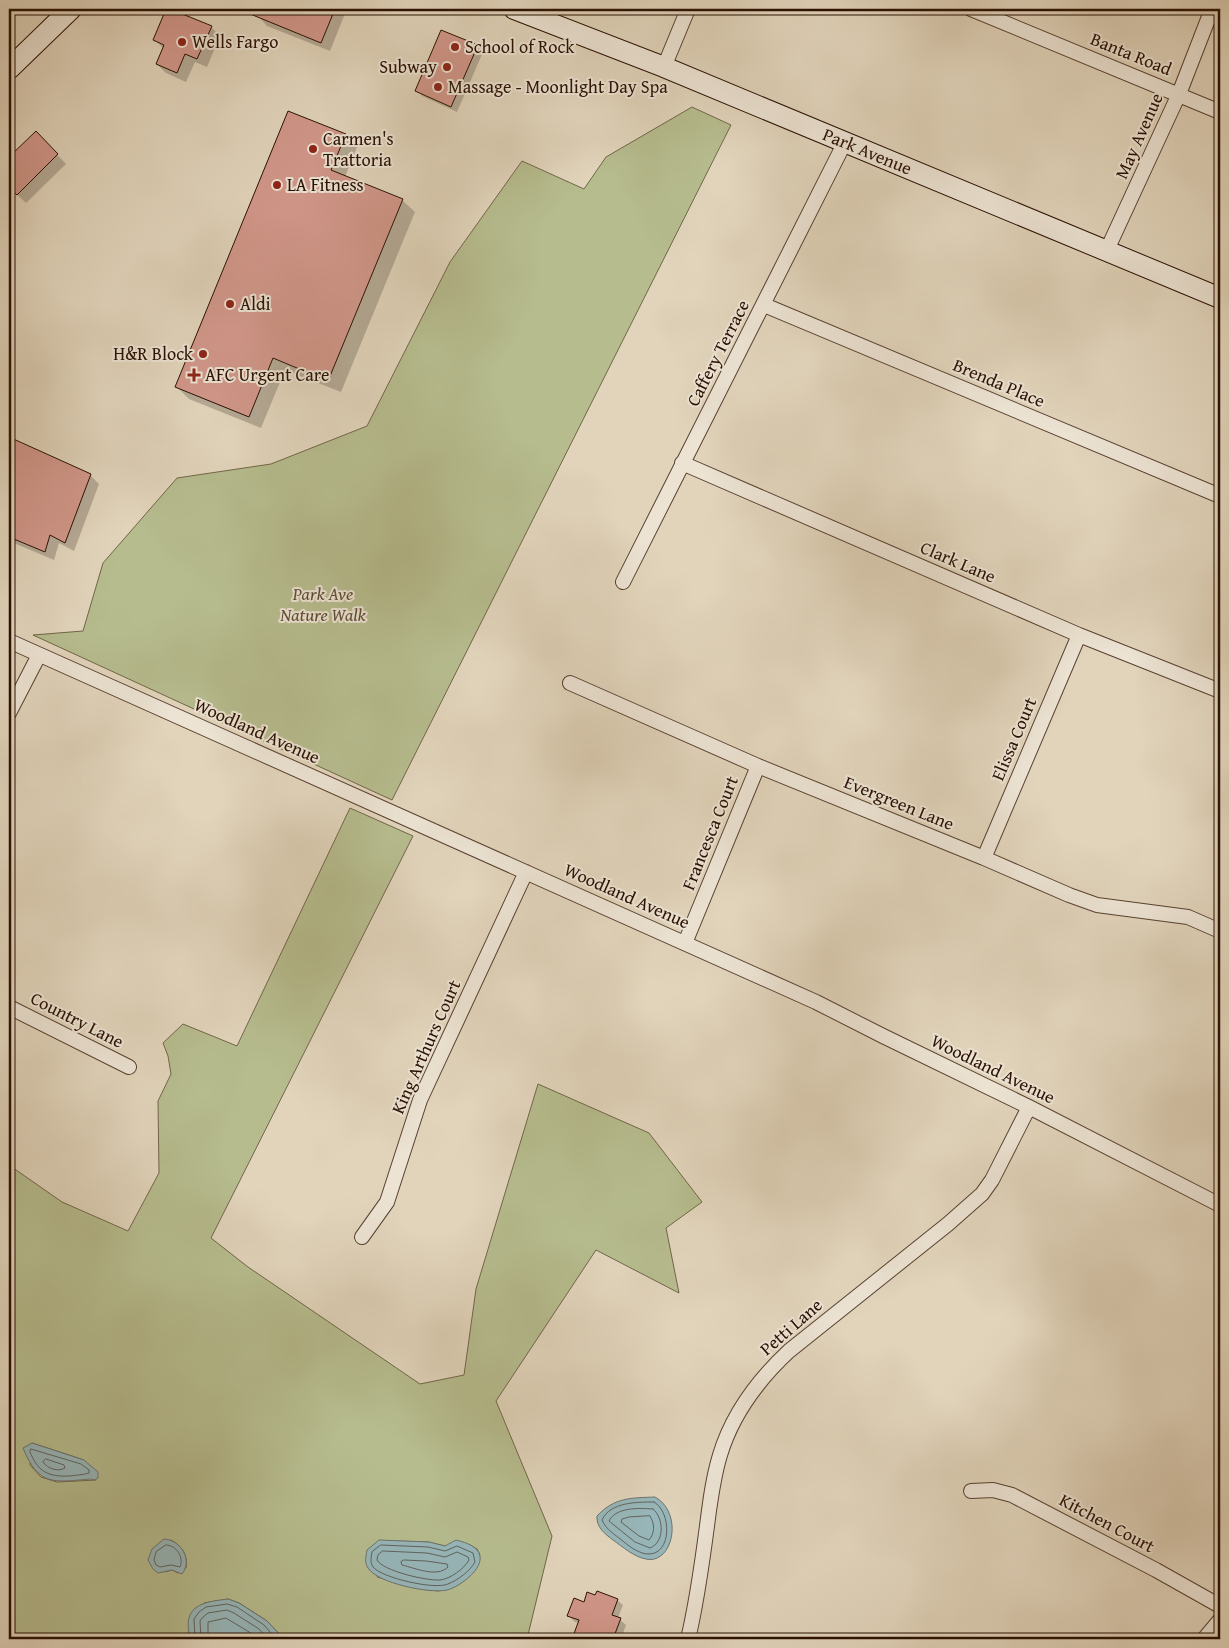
<svg xmlns="http://www.w3.org/2000/svg" width="1229" height="1648" viewBox="0 0 1229 1648" font-family="'Gentium Book Plus',serif">
<rect width="100%" height="100%" fill="#e1d4bb"/>
<filter id="stains"><feTurbulence type="fractalNoise" baseFrequency=".004" numOctaves="4"/><feColorMatrix values="0 0 0 0 .2 0 0 0 0 .09 0 0 0 0 .02 0 0 0 .5 -.17"/></filter>
<radialGradient id="worn" r=".72"><stop offset=".6" stop-color="#630" stop-opacity="0"/><stop offset="1" stop-color="#630" stop-opacity=".3"/></radialGradient>
<path fill="#b6bc8e" stroke="#706648" fill-rule="evenodd" d="M 692,107 L 731,125 L 392,800 L 33,635 L 83,631 L 103,563 L 177,478 L 271,464 L 367,426 L 450,262 L 522,161 L 584,189 L 606,157 Z
M 350,808 L 413,836 L 211,1238 L 248,1267 L 420,1384 L 464,1375 L 476,1289 L 538,1084 L 649,1133 L 702,1202 L 666,1228 L 679,1293 L 596,1250 L 496,1401 L 552,1536 L 527,1639 L 284,1639 L 267,1621 L 239,1603 L 228,1599 L 204,1603 L 189,1628 L 190,1639 L 9,1639 L 9,1165 L 62,1202 L 128,1231 L 159,1173 L 158,1101 L 171,1074 L 168,1056 L 163,1043 L 183,1024 L 237,1046 ZM 32,1443 L 84,1460 L 96,1480 L 57,1482 L 41,1477 L 30,1465 ZM 171,1540 C 182,1546 188,1555 186,1568 L 178,1573 L 172,1570 L 165,1572 ZM 395,1541 L 428,1542 L 445,1546 L 470,1545 L 477,1549 L 480,1555 L 439,1591 L 421,1589 L 377,1577 Z"/>
<path fill="#97b6b9" stroke="#6b7470" d="M 32,1443 L 84,1460 L 98,1472 L 98,1478 L 95,1480 L 91,1479 C 54,1482 39,1487 23,1448 Z
M 655,1497 C 684,1513 673,1565 646,1559 C 634,1557 623,1547 613,1540 C 605,1534 596,1527 597,1516 C 615,1497 631,1498 655,1497 Z
M 164,1539 C 181,1540 193,1560 182,1574 L 172,1570 L 158,1573 L 153,1569 L 148,1560 L 152,1549 Z
M 379,1540 L 429,1542 L 445,1546 L 456,1540 C 463,1542 472,1544 477,1550 C 490,1565 460,1587 447,1590 C 430,1594 377,1583 368,1568 C 364,1562 366,1557 367,1550 Z
M 228,1599 L 239,1603 L 267,1621 L 284,1639 L 190,1639 C 189,1633 187,1624 189,1618 C 193,1602 214,1601 228,1599 Z"/>
<path fill="#0003" d="M 167,9 L 211,27 L 220,36 L 207,67 L 195,62 L 186,82 L 166,73 L 157,64 L 164,49 L 154,39 Z
M 261,9 L 344,9 L 346,11 L 330,51 L 267,26 L 258,16 Z
M 477,47 L 483,52 L 457,112 L 422,96 L 417,90 Z
M 36,133 L 66,164 L 26,203 L 9,187 L 9,159 Z
M 345,135 L 357,147 L 345,177 L 402,200 L 415,212 L 341,392 L 285,370 L 261,428 L 189,399 L 177,387 Z
M 9,439 L 90,475 L 99,484 L 74,551 L 59,543 L 54,560 L 9,541 Z
M 617,1600 L 623,1605 L 618,1618 L 626,1625 L 621,1639 L 574,1639 L 579,1623 L 575,1622 L 569,1616 L 584,1603 Z"/>
<g fill="none" stroke-linecap="round" stroke-linejoin="round">
<path stroke="#60635e" stroke-width="1" d="M 31,1449 L 81,1464 L 89,1470 L 89,1473 C 83,1475 76,1475 70,1476 C 48,1477 38,1472 30,1452 Z
M 46,1459 L 64,1465 L 65,1468 C 58,1472 48,1469 43,1462 Z
M 654,1502 C 672,1512 672,1555 648,1554 C 640,1554 630,1547 624,1542 C 616,1535 606,1530 602,1520 C 610,1502 637,1502 654,1502 Z
M 653,1509 C 664,1518 665,1542 650,1548 L 635,1542 L 609,1521 C 616,1507 639,1508 653,1509 Z
M 650,1516 C 655,1524 655,1533 649,1540 L 639,1536 L 621,1522 L 622,1519 L 629,1517 Z
M 166,1545 C 177,1545 184,1558 180,1567 L 171,1565 L 160,1567 L 156,1565 L 154,1560 L 156,1552 Z
M 381,1545 L 428,1547 L 445,1551 L 457,1546 L 473,1553 L 475,1562 C 470,1571 458,1580 448,1584 C 435,1590 382,1578 373,1567 C 370,1562 371,1558 372,1552 Z
M 383,1551 L 427,1553 L 445,1557 L 457,1552 L 468,1557 L 469,1560 C 464,1569 450,1579 440,1580 C 427,1581 383,1571 377,1560 L 378,1555 Z
M 404,1560 L 426,1561 L 447,1564 L 448,1567 C 437,1578 415,1568 402,1565 L 401,1562 Z
M 195,1639 L 194,1619 L 199,1612 L 206,1607 L 227,1604 L 237,1607 L 264,1625 L 276,1639
M 201,1639 L 200,1621 L 203,1617 L 208,1613 L 227,1610 L 234,1613 L 259,1629 L 268,1639
M 208,1639 L 208,1622 L 226,1618 L 254,1635 L 258,1639"/>
</g>
<path fill="#d1978a" stroke="#2a1003" d="M 166,9 L 170,9 L 212,26 L 197,59 L 185,54 L 177,73 L 156,64 L 164,45 L 153,40 Z
M 238,9 L 335,9 L 321,43 Z
M 441,30 L 478,45 L 451,107 L 415,91 Z
M 288,111 L 346,134 L 331,170 L 403,199 L 328,381 L 273,358 L 249,417 L 175,387 Z
M 36,131 L 58,154 L 17,195 L 9,188 L 9,157 Z
M 9,437 L 91,474 L 65,543 L 50,535 L 45,552 L 9,537 Z
M 597,1591 L 618,1599 L 612,1615 L 621,1618 L 613,1639 L 572,1639 L 579,1620 L 567,1616 L 574,1598 L 584,1602 L 587,1592 L 595,1595 Z"/>
<g fill="none" stroke-linecap="round" stroke-linejoin="round">
<g stroke="#584131" stroke-width="16">
<path id="minor" d="M 971,9 L 1220,112
M 664,67 L 688,9
M 1107,250 L 1179,94 L 1212,9
M 764,305 L 1220,496
M 682,463 L 1079,635 L 1220,691
M 623,582 L 845,142
M 9,641 L 816,1002 L 883,1036 L 1029,1107 L 1220,1205
M 570,683 L 758,766 L 984,858 L 1069,895 L 1097,905 L 1188,917 L 1220,931
M 9,713 L 39,655
M 984,858 L 1079,635
M 685,943 L 758,766
M 9,1007 L 129,1067
M 362,1237 L 387,1202 L 420,1100 L 526,872
M 971,1491 L 993,1490 L 1012,1495 L 1156,1570 L 1220,1606
M 688,1639 C 697,1602 702,1564 707,1526 C 710,1502 713,1478 720,1455 C 732,1415 759,1379 789,1351 L 948,1224 L 982,1194 L 992,1180 L 1029,1107
M 1204,1639 L 1220,1620"/>
</g>
<g stroke="#2a1003" stroke-width="22">
<g id="secondary">
<path id="s1" d="M 514,9 L 664,67 L 1220,298"/>
<path d="M 9,69 L 71,9"/>
</g>
</g>
<use href="#minor" stroke="#ece3d3" stroke-width="14"/>
<use href="#secondary" stroke="#ece3d3" stroke-width="20"/>
</g>
<g fill="#8f2418" stroke="#ece3d3" stroke-width="2">
<circle cx="182" cy="42" r="5"/>
<circle cx="455" cy="47" r="5"/>
<circle cx="447" cy="67" r="5"/>
<circle cx="438" cy="87" r="5"/>
<circle cx="313" cy="149" r="5"/>
<circle cx="277" cy="185" r="5"/>
<circle cx="230" cy="304" r="5"/>
<circle cx="203" cy="354" r="5"/>
<path d="M191.5 367.5h5v5h5v5h-5v5h-5v-5h-5v-5h5z"/>
</g>
<g text-anchor="middle" stroke-width="4" stroke-linejoin="round" paint-order="stroke">
<g font-size="18" fill="#2a1003" stroke="#ece3d3" text-anchor="start">
<text x="192" y="48">Wells Fargo</text>
<text x="465" y="53">School of Rock</text>
<text x="437" y="73" text-anchor="end">Subway</text>
<text x="448" y="93">Massage - Moonlight Day Spa</text>
<text x="323" y="145">Carmen's<tspan x="323" dy="21">Trattoria</tspan></text>
<text x="287" y="191">LA Fitness</text>
<text x="240" y="310">Aldi</text>
<text x="193" y="360" text-anchor="end">H&amp;R Block</text>
<text x="205" y="381">AFC Urgent Care</text>
</g>
<g font-size="18" fill="#2a1003" stroke="#ece3d3">
<text transform="translate(1131 54) rotate(22)" y="6">Banta Road</text>
<text transform="translate(1139 136) rotate(-66)" y="6">May Avenue</text>
<text dy="6" stroke="none"><textPath href="#s1" startOffset="381">Park Avenue</textPath></text>
<text transform="translate(718 353) rotate(-63)" y="6">Caffery Terrace</text>
<text transform="translate(999 383) rotate(23)" y="6">Brenda Place</text>
<text transform="translate(958 562) rotate(23)" y="6">Clark Lane</text>
<text transform="translate(257 731) rotate(24)" y="6">Woodland Avenue</text>
<text transform="translate(1014 739) rotate(-67)" y="6">Elissa Court</text>
<text transform="translate(899 803) rotate(22)" y="6">Evergreen Lane</text>
<text transform="translate(710 833) rotate(-68)" y="6">Francesca Court</text>
<text transform="translate(627 896) rotate(24)" y="6">Woodland Avenue</text>
<text transform="translate(77 1020) rotate(27)" y="6">Country Lane</text>
<text transform="translate(426 1047) rotate(-66)" y="6">King Arthurs Court</text>
<text transform="translate(993 1069) rotate(26)" y="6">Woodland Avenue</text>
<text transform="translate(791 1327) rotate(-41)" y="6">Petti Lane</text>
<text transform="translate(1107 1523) rotate(28)" y="6">Kitchen Court</text>
</g>
<g font-size="18" font-style="italic" fill="#5b4c34" stroke="#ece3d3">
<text x="323" y="600">Park Ave<tspan x="323" dy="21">Nature Walk</tspan></text>
</g>
</g>
<rect width="1229" height="1648" fill="none" stroke="#e1d4bb" stroke-width="30"/>
<rect x="10" y="10" width="1209" height="1628" fill="none" stroke="#2a1003" stroke-width="2.5"/>
<rect x="15" y="15" width="1199" height="1618" fill="none" stroke="#2a1003"/>
<rect width="100%" height="100%" filter="url(#stains)"/>
<rect width="100%" height="100%" fill="url(#worn)"/>
</svg>
